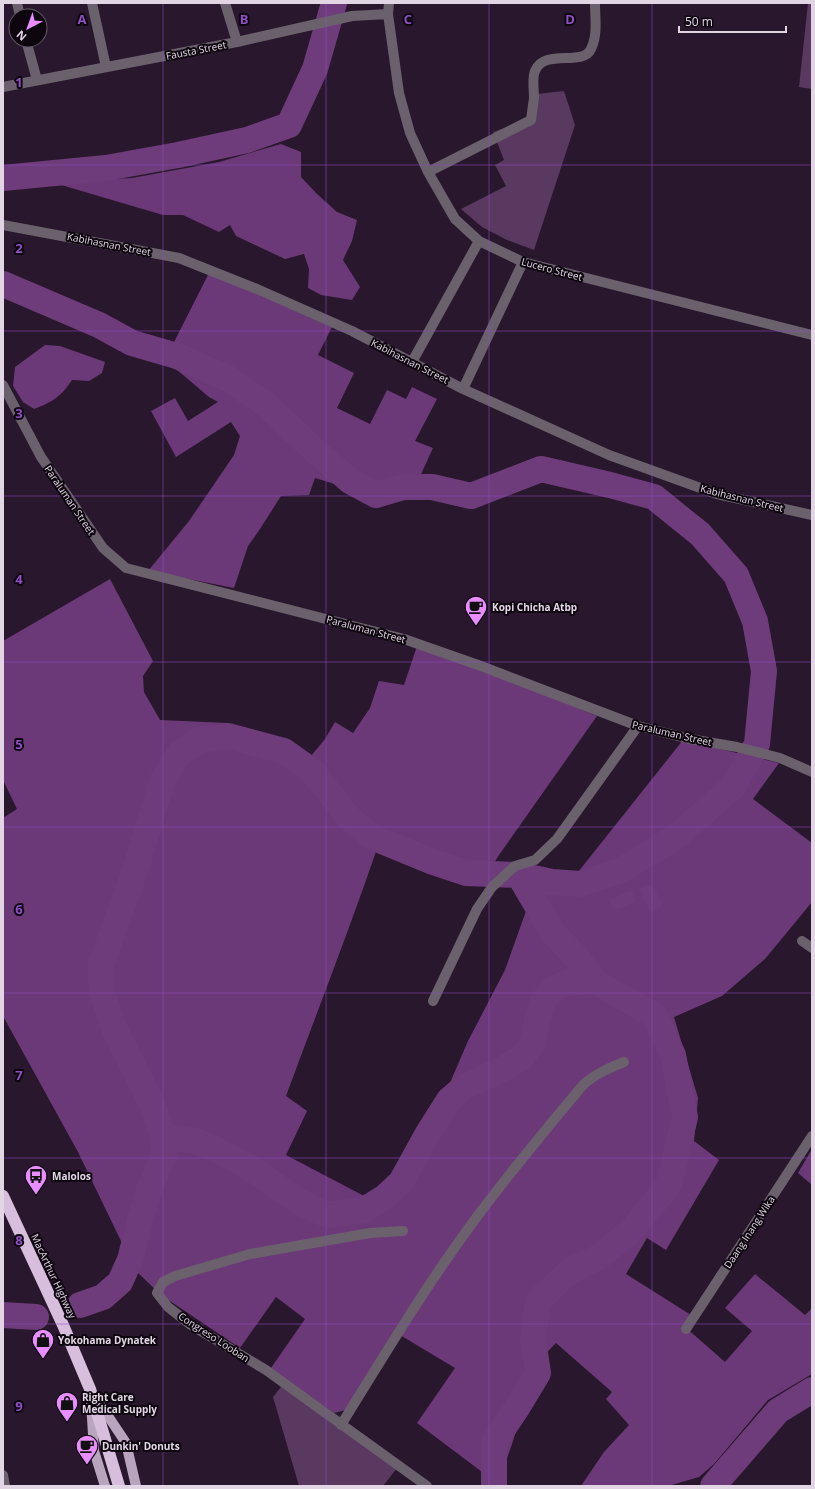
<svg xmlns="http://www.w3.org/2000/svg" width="815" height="1489" viewBox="0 0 815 1489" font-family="'Open Sans',sans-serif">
<rect width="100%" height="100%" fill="#29172d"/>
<path fill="#593960" d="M 808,3 L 812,3 L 812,89 L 799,87 Z
M 564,91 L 575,125 L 534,250 L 507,240 L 482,227 L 461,209 L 506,186 L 495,165 L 504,160 L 493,132 L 533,118 L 536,94 Z
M 284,1383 L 397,1468 L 383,1486 L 299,1486 L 273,1397 Z"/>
<path fill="#6c3978" d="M 281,144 L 301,152 L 301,177 L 317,194 L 337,212 L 357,220 L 352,241 L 343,260 L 360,287 L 352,300 L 321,295 L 308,288 L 309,269 L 304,254 L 285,259 L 236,236 L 230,225 L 219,232 L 183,215 L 163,215 L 51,182 L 132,178 L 219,162 Z
M 209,273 L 332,327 L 318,355 L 354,373 L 337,408 L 370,424 L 387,390 L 406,399 L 412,387 L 437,399 L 415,441 L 433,448 L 417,483 L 395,487 L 377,492 L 351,489 L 315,478 L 309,495 L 281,496 L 260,529 L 248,546 L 234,588 L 148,571 L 189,521 L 234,455 L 240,436 L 231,422 L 176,457 L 151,411 L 175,398 L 188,421 L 218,402 L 209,397 L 163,358 L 172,346 Z
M 45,345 L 60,346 L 105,362 L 102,373 L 89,381 L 72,380 C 61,397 52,402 34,409 L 23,402 L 13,386 L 15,367 Z
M 110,579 L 153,661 L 143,676 L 144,692 L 160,720 L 228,723 L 301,758 L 306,762 L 325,739 L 335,722 L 353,733 L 370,708 L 379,681 L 404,685 L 417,646 L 512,681 L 597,716 L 499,855 L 483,881 L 379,843 C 350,928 317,1012 286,1096 L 307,1111 L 286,1155 L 366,1197 L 385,1187 L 404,1165 L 443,1099 L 468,1041 L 505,970 L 536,883 L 563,891 L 683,740 L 779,763 L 753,799 L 812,843 L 812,902 L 765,959 L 722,996 L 674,1017 L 698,1098 L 694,1141 L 719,1160 L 666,1250 L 647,1238 L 626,1274 L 691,1315 L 684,1326 L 725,1362 L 752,1331 L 725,1308 L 755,1274 L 805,1315 L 812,1308 L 812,1374 L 768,1400 L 714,1464 L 699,1477 L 668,1486 L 581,1486 L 604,1452 L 629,1425 L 606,1399 L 612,1392 L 556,1343 L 525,1375 L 541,1392 L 519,1422 L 512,1444 L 498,1484 L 417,1423 L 455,1368 L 395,1332 L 346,1410 L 334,1413 L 271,1368 L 305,1319 L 276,1297 L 240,1348 L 161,1295 L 135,1270 L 78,1152 L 3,1016 L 3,818 L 17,809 L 3,780 L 3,641 Z
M 812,1149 L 812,1185 L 798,1173 Z"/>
<path fill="#6f3c7b" d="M 647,885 L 655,889 L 663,906 L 650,912 L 639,889 Z
M 630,891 L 633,892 L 635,902 L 617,909 L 613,908 L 610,901 L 611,899 Z"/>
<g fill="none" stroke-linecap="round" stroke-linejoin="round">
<path stroke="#6f3c7b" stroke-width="26" d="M 3,178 L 106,168 L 178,155 L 247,140 L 289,125 L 315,69 L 334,3
M 3,284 L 99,325 L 132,343 L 177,356 L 229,379 L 268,406 L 311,447 L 350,481 L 376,495 L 403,487 L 432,487 L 471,496 L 541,469 L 610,485 L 654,497 L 700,534 L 736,575 L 755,621 L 764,671 L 757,744 L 733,787 L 677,836 L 622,870 L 580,884 L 552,882 L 519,875 L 553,933 L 577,958 L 594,981 L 654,1015 L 673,1055 L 685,1117 L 669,1184 L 632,1230 L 599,1257 L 570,1271 L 538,1301 L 533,1340 L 538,1373 L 517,1408 L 494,1442 L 494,1486
M 163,1137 L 192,1140 L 216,1149 L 252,1169 L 298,1201 L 327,1215 L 364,1210 L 385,1197 L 401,1182 L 427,1135 L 449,1100 L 464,1087 L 503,1069 L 521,1058 L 533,1043 L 537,1021 L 543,1001 L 553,989 L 567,983 L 594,981
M 80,1305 L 103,1297 L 120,1282 L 130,1260 L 141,1216 L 149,1190 L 164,1155 L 164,1146 L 163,1137 L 153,1106 L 114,1028 L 102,992 L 101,964 L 135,871 L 163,779 L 180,753 L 199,740 L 228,736 L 284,751 L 312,771 L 349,818 L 372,837 L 433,862 L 466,873 L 519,875
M 3,1315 L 36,1317
M 713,1486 L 778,1411 L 812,1390"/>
<path stroke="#6a616d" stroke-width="10" d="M 17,3 L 20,16
M 92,3 L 106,67
M 225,3 L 237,42
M 389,3 L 388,14 L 399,93 L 410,133 L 428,172 L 455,219 L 479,241 L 523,262 L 812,335
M 26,40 L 37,80
M 3,87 L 237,42 L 352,16 L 388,14
M 428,172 L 531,120 C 532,113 533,105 534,98 C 534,91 532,77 535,71 C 544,48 583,67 591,49 C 598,35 595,18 595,3
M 3,225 L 179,258 L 257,289 L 352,331 L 463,389 L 609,455 L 717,494 L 812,515
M 412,362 L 479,241
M 3,385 L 41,457 L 103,548 L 126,568 L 404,639 L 481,666 L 638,726 L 690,739 L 737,747 L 780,758 L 812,772
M 463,389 L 523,262
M 802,941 L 812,948
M 433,1001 L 477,909 L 492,887 L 515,866 L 535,860 L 557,839 L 638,726
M 403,1231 L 370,1233 L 250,1254 L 175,1276 L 163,1282 L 157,1293 L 168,1307 L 191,1325 L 266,1370 L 427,1486
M 686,1329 L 812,1136
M 341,1425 C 382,1359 422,1292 468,1229 C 504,1179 544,1132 583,1085 C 595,1074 609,1068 624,1062
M 3,1475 L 5,1486"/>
<path stroke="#b8a4bc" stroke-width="10" d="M 94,1395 L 126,1443 L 136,1486
M 91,1402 L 94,1451 L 105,1486"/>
<path stroke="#d6bedc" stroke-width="12" d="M 3,1196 L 63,1325 L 90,1389 L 119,1486"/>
</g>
<path fill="none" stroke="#904ec7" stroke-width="1" stroke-opacity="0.55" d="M 163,3 L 163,1486M 326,3 L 326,1486M 489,3 L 489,1486M 652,3 L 652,1486M 3,165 L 812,165M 3,331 L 812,331M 3,496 L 812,496M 3,662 L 812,662M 3,827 L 812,827M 3,993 L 812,993M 3,1158 L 812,1158M 3,1324 L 812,1324"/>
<defs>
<g id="cafe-pin" transform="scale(1.15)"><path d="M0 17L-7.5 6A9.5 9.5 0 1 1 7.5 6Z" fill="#e98dfe" stroke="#0d060f"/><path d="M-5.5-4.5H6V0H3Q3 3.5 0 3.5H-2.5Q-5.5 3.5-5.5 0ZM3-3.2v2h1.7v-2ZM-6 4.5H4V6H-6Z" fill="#111"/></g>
<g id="bus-pin" transform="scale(1.15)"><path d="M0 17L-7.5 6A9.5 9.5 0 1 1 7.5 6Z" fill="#e98dfe" stroke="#0d060f"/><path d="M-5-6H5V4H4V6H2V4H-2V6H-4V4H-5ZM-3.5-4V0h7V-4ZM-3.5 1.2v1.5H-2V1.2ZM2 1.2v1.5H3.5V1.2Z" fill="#111"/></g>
<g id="shop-pin" transform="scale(1.15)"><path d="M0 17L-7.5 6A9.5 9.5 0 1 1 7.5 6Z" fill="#e98dfe" stroke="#0d060f"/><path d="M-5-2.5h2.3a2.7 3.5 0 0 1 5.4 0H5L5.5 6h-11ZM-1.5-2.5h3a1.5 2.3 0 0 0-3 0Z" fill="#111"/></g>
</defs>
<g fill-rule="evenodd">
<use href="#cafe-pin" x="476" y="607"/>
<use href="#bus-pin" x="36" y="1176"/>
<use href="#shop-pin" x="43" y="1340"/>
<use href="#shop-pin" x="67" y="1403"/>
<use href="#cafe-pin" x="87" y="1446"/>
</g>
<g text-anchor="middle" stroke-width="4" stroke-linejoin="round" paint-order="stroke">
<g font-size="10" fill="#e2d6e5" stroke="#0d060f">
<text transform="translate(196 50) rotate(-11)" y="4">Fausta Street</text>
<text transform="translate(109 244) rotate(11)" y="4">Kabihasnan Street</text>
<text transform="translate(552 269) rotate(15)" y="4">Lucero Street</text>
<text transform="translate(410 361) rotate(27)" y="4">Kabihasnan Street</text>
<text transform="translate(742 498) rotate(14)" y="4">Kabihasnan Street</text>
<text transform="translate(70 500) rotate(56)" y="4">Paraluman Street</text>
<text transform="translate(366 629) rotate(15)" y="4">Paraluman Street</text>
<text transform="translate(672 733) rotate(13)" y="4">Paraluman Street</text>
<text transform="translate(749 1232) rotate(-57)" y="4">Daang Inang Wika</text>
<text transform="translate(54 1276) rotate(65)" y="4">MacArthur Highway</text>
<text transform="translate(214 1337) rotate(33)" y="4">Congreso Looban</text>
</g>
<g font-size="10" font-weight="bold" fill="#e2d6e5" stroke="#0d060f" text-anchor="start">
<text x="492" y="611">Kopi Chicha Atbp</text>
<text x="52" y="1180">Malolos</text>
<text x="58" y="1344">Yokohama Dynatek</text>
<text x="82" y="1401">Right Care<tspan x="82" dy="12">Medical Supply</tspan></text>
<text x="102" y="1450">Dunkin' Donuts</text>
</g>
</g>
<g font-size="13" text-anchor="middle" font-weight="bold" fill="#904ec7" stroke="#0d060f" stroke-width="4" stroke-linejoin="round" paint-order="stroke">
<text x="82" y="24">A</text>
<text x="244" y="24">B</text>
<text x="408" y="24">C</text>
<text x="570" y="24">D</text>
<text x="19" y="87">1</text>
<text x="19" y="253">2</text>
<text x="19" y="418">3</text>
<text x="19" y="584">4</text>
<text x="19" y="749">5</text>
<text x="19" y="914">6</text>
<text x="19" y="1080">7</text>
<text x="19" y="1245">8</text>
<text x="19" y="1411">9</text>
</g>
<rect width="815" height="1489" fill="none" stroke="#e2d6e5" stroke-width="8"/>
<g transform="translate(28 28) rotate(221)"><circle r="19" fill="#0d060f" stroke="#625965"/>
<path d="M0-3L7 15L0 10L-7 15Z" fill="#e98dfe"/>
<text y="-6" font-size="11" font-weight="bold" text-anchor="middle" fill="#e2d6e5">N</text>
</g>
<path d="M679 26v6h107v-6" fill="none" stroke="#e2d6e5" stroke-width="2"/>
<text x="685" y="26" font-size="12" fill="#e2d6e5" stroke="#0d060f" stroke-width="3" paint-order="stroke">50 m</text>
</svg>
